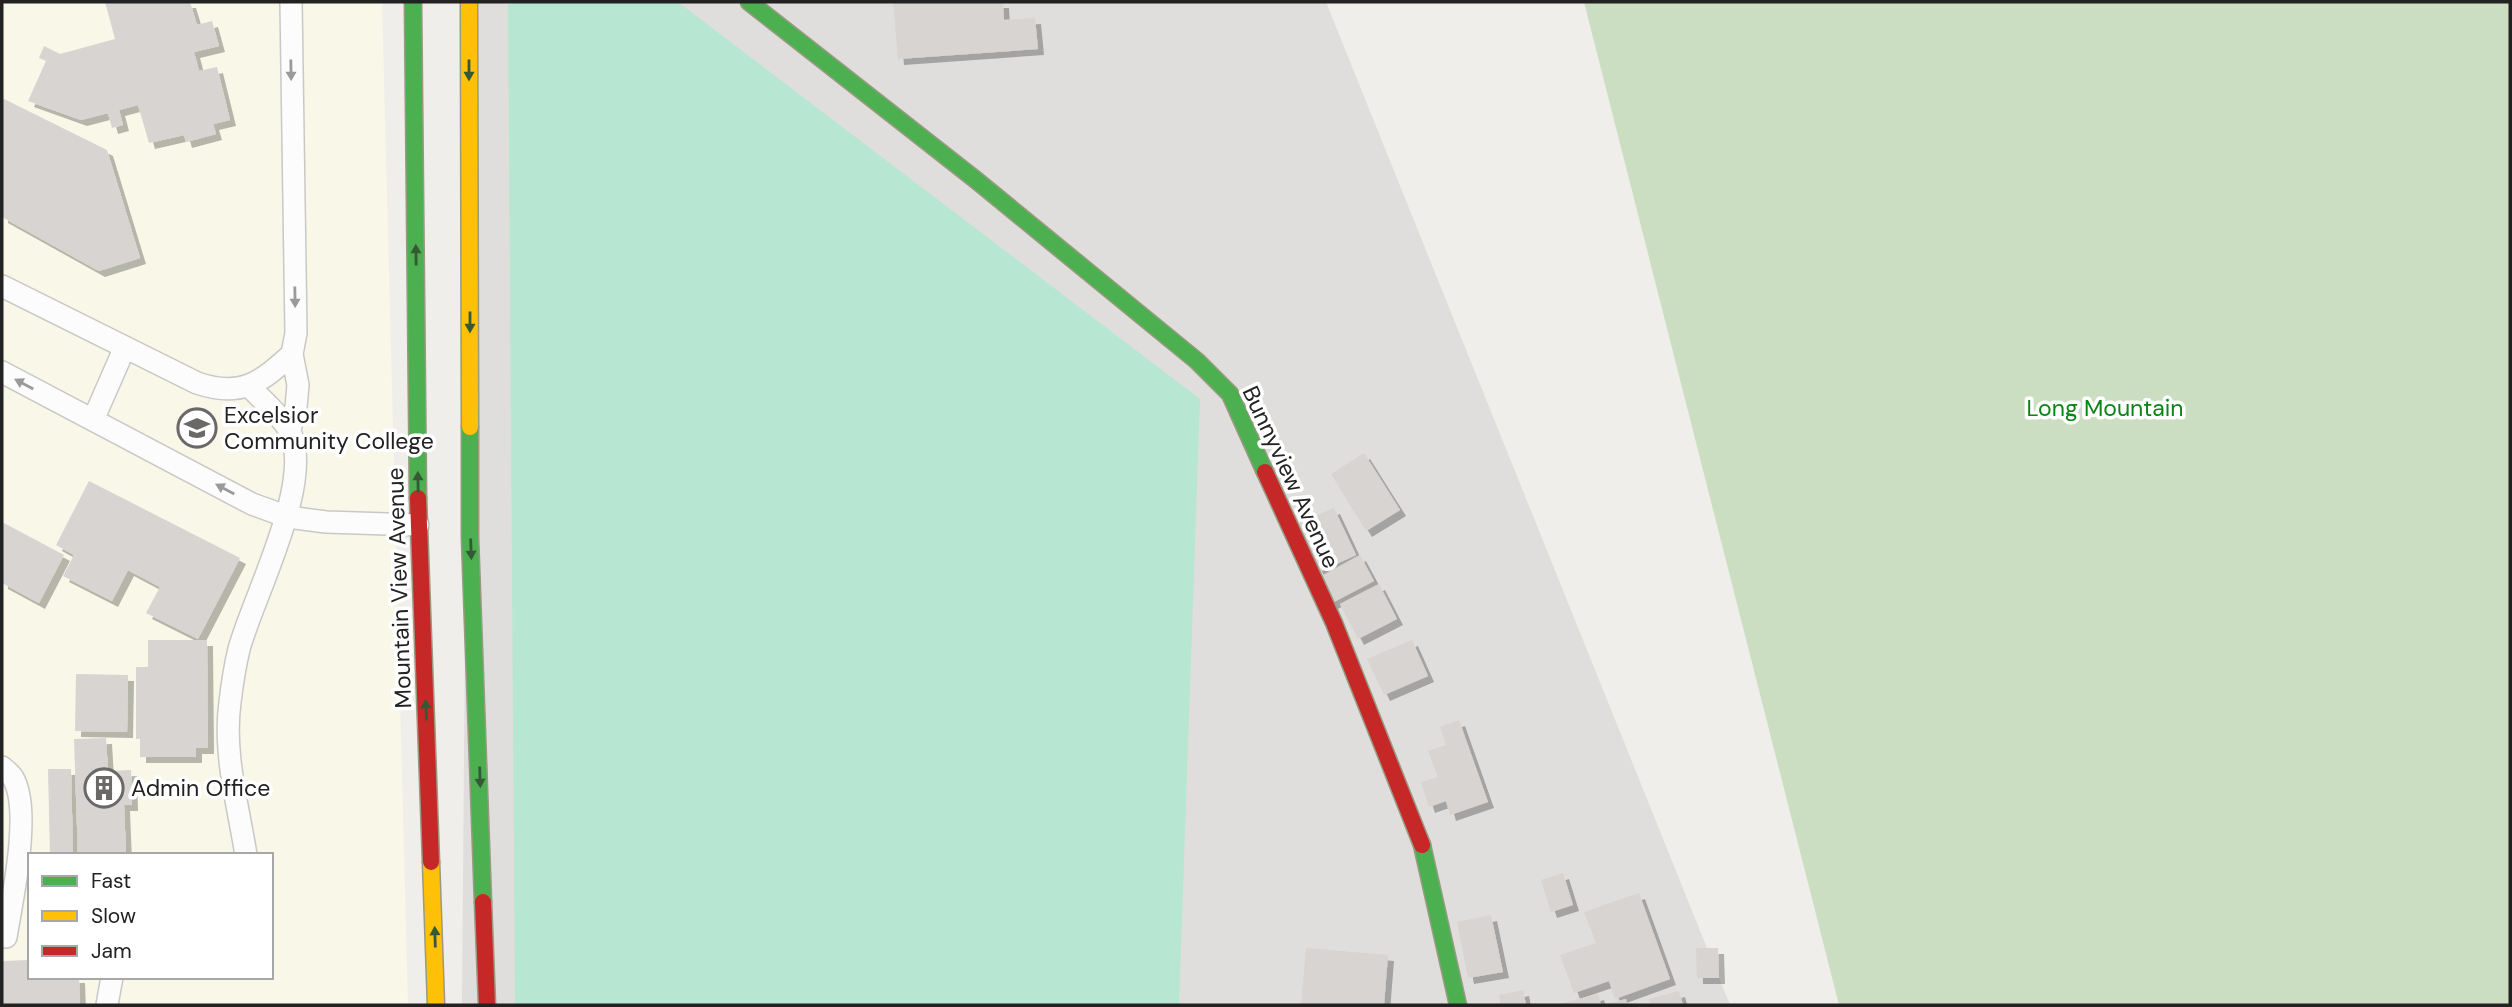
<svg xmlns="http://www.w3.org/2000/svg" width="2512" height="1007" viewBox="0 0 2512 1007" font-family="'DM Sans',sans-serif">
<defs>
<filter id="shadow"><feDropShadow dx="6" dy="6" stdDeviation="0" flood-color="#0004"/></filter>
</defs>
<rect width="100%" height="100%" fill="#f0eeeb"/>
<path fill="#dfdedc" d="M 470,2 L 1326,2 L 1730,1005 L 462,1005 Z"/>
<path fill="#f8f7e8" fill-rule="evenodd" d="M 2,2 L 382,2 L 408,1005 L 2,1005 ZM 30,855 L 271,855 L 271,977 L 30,977 Z"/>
<path fill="#cbdec1" d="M 1584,2 L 2510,2 L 2510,1005 L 1839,1005 Z"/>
<path fill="#b7e6d2" d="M 514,2 L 678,2 L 1200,399 L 1179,1005 L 515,1005 L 508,5 Z"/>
<path fill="#d7d4d2" filter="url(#shadow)" d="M 105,2 L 190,2 L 197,25 L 212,21 L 219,46 L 194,52 L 199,71 L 217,67 L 230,120 L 213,124 L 216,134 L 186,142 L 184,135 L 149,143 L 138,105 L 119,110 L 123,125 L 112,128 L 108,113 L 81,120 L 28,101 L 46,61 L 39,58 L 44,46 L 60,54 L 115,39 Z
M 893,2 L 1003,2 L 1004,20 L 1035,18 L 1038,49 L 898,59 Z
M 2,98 L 107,150 L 140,258 L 99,271 L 2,217 Z
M 1364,453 L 1400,510 L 1366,531 L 1331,474 Z
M 89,481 L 240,558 L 198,639 L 146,613 L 160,587 L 128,570 L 112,601 L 63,576 L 74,555 L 56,545 Z
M 1334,508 L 1356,555 L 1319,572 L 1297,524 Z
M 2,522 L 64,555 L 39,603 L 2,583 Z
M 1360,555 L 1374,581 L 1330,604 L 1316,579 Z
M 1379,584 L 1397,619 L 1358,639 L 1340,604 Z
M 148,640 L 207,640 L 208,748 L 196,748 L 196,757 L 140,757 L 140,739 L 136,739 L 136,667 L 148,667 Z
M 1412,640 L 1428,676 L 1384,695 L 1367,659 Z
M 76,674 L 128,675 L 127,732 L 75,731 Z
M 1459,720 L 1488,802 L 1450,815 L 1446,801 L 1429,807 L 1421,782 L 1438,777 L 1428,751 L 1446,745 L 1440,727 Z
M 106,738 L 108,771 L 131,770 L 132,805 L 124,805 L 126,855 L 78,855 L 74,739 Z
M 48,769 L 71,769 L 73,855 L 50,855 Z
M 1563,873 L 1573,905 L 1551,912 L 1541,880 Z
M 1639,893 L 1670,979 L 1615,999 L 1609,981 L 1574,993 L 1560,955 L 1596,943 L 1584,912 Z
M 1491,915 L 1503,972 L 1468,978 L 1457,922 Z
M 1306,948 L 1388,955 L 1384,1005 L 1301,1005 Z
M 1696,948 L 1718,948 L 1719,978 L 1697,978 Z
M 30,960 L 30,977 L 79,977 L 80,1005 L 2,1005 L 2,961 Z
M 1523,990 L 1526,1005 L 1501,1005 L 1499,995 Z
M 1679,991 L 1683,1005 L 1651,1005 L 1649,999 Z
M 1598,994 L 1601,1005 L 1560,1005 L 1560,1004 Z
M 1626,999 L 1627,1005 L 1606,1005 L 1606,1004 Z"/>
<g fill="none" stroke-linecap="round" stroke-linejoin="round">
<g stroke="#c9c8c7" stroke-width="24">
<path id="lane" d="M 2,286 L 197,383 C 241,398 260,383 292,354
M 2,372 L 252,504 L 288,517 L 326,522 L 418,525
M 93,420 L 125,347
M 290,430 L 296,407 L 298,385 L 292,354 L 296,333 L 291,2
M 2,767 C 5,770 11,774 13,778 C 32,810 12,900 6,937
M 246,855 C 238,804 223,754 230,702 C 232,685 235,666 239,649 C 253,597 316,479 289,430 C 283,418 260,398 250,387
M 107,1005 L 112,977"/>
</g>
<g stroke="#999a82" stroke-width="19">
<path id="fast" d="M 413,2 L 418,498
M 749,2 L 976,180 L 1197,361 L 1230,394 L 1265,472
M 470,427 L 470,538 L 483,902
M 1422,845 L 1458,1005"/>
</g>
<g stroke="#999a82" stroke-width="19">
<path id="slow" d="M 469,2 L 470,427
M 431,862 L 436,1005"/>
</g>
<g stroke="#999a82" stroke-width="19">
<path id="jam" d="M 1265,472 L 1334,623 L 1422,845
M 418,498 L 431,862
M 483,902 L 487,1005"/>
</g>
<use href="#lane" stroke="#fdfcfc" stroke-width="21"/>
<use href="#fast" stroke="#4caf50" stroke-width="16"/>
<use href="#slow" stroke="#ffc107" stroke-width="16"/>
<use href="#jam" stroke="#c62828" stroke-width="16"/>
</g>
<defs><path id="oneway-solid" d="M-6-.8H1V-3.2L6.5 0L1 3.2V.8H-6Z" transform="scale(1.75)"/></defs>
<g fill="#9a9a9a">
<use href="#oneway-solid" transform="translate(291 70) rotate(89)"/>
<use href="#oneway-solid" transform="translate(295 297) rotate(89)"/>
<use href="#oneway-solid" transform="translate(24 384) rotate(-152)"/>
<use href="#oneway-solid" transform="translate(225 489) rotate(-152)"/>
</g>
<g fill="#335a34">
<use href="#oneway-solid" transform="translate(469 70) rotate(90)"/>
<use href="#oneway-solid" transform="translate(416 255) rotate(-91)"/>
<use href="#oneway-solid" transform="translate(470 322) rotate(90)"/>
<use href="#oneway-solid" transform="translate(418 482) rotate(-91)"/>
<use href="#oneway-solid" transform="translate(471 549) rotate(88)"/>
<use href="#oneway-solid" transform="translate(426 710) rotate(-92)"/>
<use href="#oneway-solid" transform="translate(480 777) rotate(88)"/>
<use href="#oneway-solid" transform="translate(435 937) rotate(-92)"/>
</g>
<defs>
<g id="school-ring" transform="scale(2.0125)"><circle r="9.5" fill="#fff" stroke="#6a6968" stroke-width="1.5"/><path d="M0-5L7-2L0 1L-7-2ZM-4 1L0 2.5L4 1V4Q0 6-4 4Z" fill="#6a6968"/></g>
<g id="building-ring" transform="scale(2.0125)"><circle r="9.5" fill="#fff" stroke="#6a6968" stroke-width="1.5"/><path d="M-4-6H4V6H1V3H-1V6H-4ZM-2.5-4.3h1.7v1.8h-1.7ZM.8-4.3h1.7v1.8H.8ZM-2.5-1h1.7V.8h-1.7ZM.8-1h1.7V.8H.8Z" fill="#6a6968"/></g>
</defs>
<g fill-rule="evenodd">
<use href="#school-ring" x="197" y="428"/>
<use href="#building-ring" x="104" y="788"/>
</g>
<g text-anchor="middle" stroke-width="7" stroke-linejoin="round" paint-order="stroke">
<g font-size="23" fill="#0c8416" stroke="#fff">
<text x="2105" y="416">Long Mountain</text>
</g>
<g font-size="23" fill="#222" stroke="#fff" text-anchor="start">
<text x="224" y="423">Excelsior<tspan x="224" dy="26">Community College</tspan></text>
<text x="131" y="796">Admin Office</text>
</g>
<g font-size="23" fill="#222" stroke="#fff">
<text transform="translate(1291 477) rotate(65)" y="8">Bunnyview Avenue</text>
<text transform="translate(399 588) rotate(-92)" y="8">Mountain View Avenue</text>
</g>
</g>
<rect width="2512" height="1007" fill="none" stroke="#222222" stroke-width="7"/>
<rect x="28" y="853" width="245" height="126" fill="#ffffff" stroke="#a7a7a7" stroke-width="2"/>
<rect x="42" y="876" width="35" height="10" fill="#4caf50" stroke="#a7a7a7" stroke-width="2"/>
<text x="91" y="888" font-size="21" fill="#222222">Fast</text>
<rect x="42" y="911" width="35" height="10" fill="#ffc107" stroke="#a7a7a7" stroke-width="2"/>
<text x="91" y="923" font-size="21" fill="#222222">Slow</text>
<rect x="42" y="946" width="35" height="10" fill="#c62828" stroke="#a7a7a7" stroke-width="2"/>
<text x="91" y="958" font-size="21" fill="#222222">Jam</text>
</svg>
